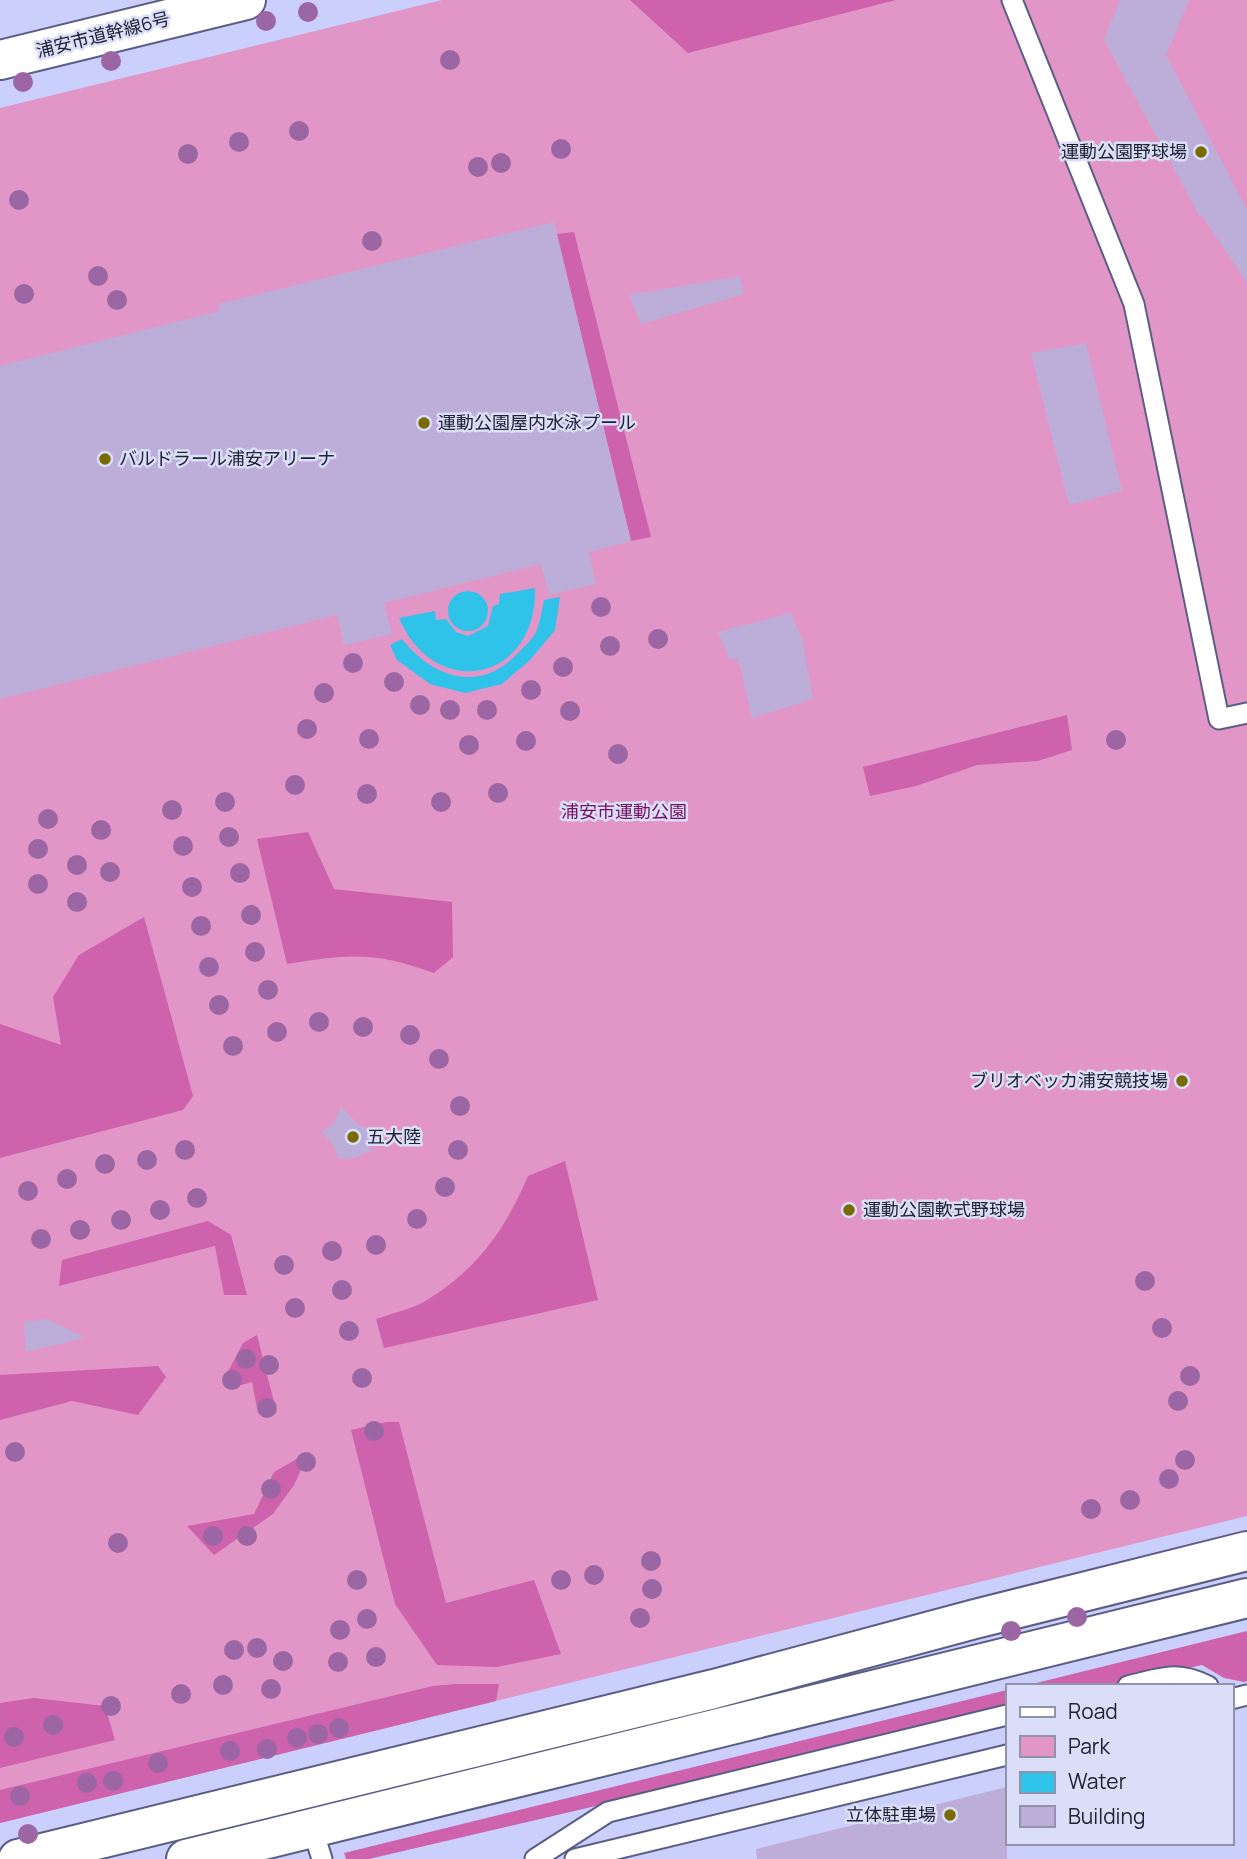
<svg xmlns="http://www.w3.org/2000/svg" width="1247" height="1859" viewBox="0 0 1247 1859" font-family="Manrope,'Noto Sans JP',sans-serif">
<rect width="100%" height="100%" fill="#cbcffc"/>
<path fill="#e196c7" d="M 442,0 L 1247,0 L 1247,1516 L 0,1823 L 0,108 Z"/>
<path fill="#ce62ac" d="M 630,0 L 896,0 L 688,53 Z
M 574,232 L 651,537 L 631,541 L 557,234 Z
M 1067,715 L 1072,750 L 1038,761 L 977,765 L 916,786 L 870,796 L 863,767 Z
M 308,832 L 334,889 L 452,902 L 453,957 L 434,973 C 375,951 347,954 287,964 L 257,839 Z
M 144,917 L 193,1096 L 183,1110 L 0,1158 L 0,1024 L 61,1045 L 53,997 L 79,955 Z
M 565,1161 L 598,1300 L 384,1348 L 376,1319 C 390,1314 408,1310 422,1303 C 475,1272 505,1231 528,1176 Z
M 208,1221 L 231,1235 L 247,1295 L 224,1295 L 215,1246 L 59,1286 L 62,1260 Z
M 257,1335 L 276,1410 L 270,1414 L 257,1408 L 252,1382 L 230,1388 L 223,1381 L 243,1343 Z
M 158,1366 L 166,1377 L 138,1415 L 72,1401 L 0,1420 L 0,1375 Z
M 386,1422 L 399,1422 L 446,1603 L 534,1580 L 561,1654 L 497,1667 L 437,1665 L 395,1604 L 351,1430 Z
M 309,1452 L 294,1485 L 273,1514 L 214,1555 L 187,1526 L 254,1514 L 274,1472 Z
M 1247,1631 L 1247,1681 L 1244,1682 L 1224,1678 L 1202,1665 L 1111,1686 L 1024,1686 Z
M 455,1684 L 499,1684 L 496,1701 L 0,1823 L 0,1790 L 433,1686 Z
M 1007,1690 L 1007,1710 L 369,1859 L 346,1859 L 344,1853 Z
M 34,1698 L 105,1706 L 115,1740 L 0,1768 L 0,1703 Z"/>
<path fill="#2fc3ea" d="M 535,588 C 538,680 436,704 399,618 L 435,611 L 436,620 L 446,619 L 456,632 L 468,636 L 488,626 L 493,606 L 499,604 L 500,594 Z
M448 611a20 20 0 1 1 40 0a20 20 0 1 1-40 0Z
M 560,597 L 555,630 L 530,660 L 502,684 L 465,693 L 430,684 L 397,660 L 390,645 L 402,639 C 433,678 480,694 518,653 C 524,647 532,640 536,632 C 540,623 542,610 544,600 Z"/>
<path fill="#bdaed9" d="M 1120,0 L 1189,0 L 1166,55 L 1247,210 L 1247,283 L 1202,216 L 1200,217 L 1104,40 Z
M 554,222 L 631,541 L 589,552 L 596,584 L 549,595 L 541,564 L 384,603 L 392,634 L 344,645 L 337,615 L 0,699 L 0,366 L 220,311 L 218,304 Z
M 740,276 L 744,294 L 641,324 L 629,295 Z
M 1086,343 L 1122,491 L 1069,505 L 1031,353 Z
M 791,613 L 802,639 L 813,699 L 752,718 L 738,658 L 730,660 L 718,632 Z
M 341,1107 L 358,1124 L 374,1131 L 371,1150 L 355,1158 L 339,1159 L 332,1143 L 321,1132 L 333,1124 Z
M 48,1319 L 85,1338 L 26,1352 L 24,1322 Z
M 1007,1787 L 1007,1859 L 757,1859 L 756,1849 Z"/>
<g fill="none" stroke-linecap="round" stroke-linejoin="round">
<g stroke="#5b5e84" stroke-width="23">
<path id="lane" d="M 1012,0 L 1134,304 L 1219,719 L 1247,713
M 1128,1686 C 1161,1678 1177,1670 1208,1686
M 1231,1699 L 1247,1695
M 312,1827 L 322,1859
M 535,1859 L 608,1812 L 1007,1715
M 575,1859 L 1007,1755"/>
</g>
<g stroke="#5b5e84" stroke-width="42">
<path id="secondary" d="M 0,60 L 246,0
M 18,1859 L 714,1689 L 975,1619 L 1247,1551
M 186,1859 L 1247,1598"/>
</g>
<use href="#lane" stroke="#fff" stroke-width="19"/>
<use href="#secondary" stroke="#fff" stroke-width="38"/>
</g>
<g fill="#9c66a4">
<circle cx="308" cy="12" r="10"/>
<circle cx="266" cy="21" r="10"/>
<circle cx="450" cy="60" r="10"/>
<circle cx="111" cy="61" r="10"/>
<circle cx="23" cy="82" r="10"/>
<circle cx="299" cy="131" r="10"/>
<circle cx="239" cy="142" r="10"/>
<circle cx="561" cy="149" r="10"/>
<circle cx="188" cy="154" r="10"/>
<circle cx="501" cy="163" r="10"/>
<circle cx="478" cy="167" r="10"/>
<circle cx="19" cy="200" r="10"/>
<circle cx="372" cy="241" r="10"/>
<circle cx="98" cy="276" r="10"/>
<circle cx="24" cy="294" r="10"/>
<circle cx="117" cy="300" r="10"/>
<circle cx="601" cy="607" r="10"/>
<circle cx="658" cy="639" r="10"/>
<circle cx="610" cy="646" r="10"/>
<circle cx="353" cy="663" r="10"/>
<circle cx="563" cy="667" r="10"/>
<circle cx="394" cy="682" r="10"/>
<circle cx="531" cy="690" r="10"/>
<circle cx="324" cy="693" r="10"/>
<circle cx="420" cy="705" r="10"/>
<circle cx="450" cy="710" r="10"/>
<circle cx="487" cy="710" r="10"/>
<circle cx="570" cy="711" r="10"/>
<circle cx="307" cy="729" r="10"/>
<circle cx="369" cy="739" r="10"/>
<circle cx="1116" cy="740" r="10"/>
<circle cx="526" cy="741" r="10"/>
<circle cx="469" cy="745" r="10"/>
<circle cx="618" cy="754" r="10"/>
<circle cx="295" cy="785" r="10"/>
<circle cx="498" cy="793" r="10"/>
<circle cx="367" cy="794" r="10"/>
<circle cx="225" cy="802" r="10"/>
<circle cx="441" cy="802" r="10"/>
<circle cx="172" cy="810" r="10"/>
<circle cx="48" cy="819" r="10"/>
<circle cx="101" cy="830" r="10"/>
<circle cx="229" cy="837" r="10"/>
<circle cx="183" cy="846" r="10"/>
<circle cx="38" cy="849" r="10"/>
<circle cx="77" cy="865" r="10"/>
<circle cx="110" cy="872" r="10"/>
<circle cx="240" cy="873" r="10"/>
<circle cx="38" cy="884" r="10"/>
<circle cx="192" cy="887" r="10"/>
<circle cx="77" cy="902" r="10"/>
<circle cx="251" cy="915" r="10"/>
<circle cx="201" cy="926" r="10"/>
<circle cx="255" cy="952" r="10"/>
<circle cx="209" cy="967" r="10"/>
<circle cx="268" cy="990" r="10"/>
<circle cx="219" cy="1005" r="10"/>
<circle cx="319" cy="1022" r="10"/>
<circle cx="363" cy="1027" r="10"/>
<circle cx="277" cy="1032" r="10"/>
<circle cx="410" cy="1035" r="10"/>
<circle cx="233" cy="1046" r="10"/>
<circle cx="439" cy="1059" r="10"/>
<circle cx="460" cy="1106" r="10"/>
<circle cx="185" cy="1150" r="10"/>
<circle cx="458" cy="1150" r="10"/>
<circle cx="147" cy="1160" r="10"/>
<circle cx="105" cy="1164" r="10"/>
<circle cx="67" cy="1179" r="10"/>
<circle cx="445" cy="1187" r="10"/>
<circle cx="28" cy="1191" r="10"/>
<circle cx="197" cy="1198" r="10"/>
<circle cx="160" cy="1210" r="10"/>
<circle cx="417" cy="1219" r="10"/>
<circle cx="121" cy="1220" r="10"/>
<circle cx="80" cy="1230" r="10"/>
<circle cx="41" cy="1239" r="10"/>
<circle cx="376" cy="1245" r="10"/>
<circle cx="332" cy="1251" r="10"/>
<circle cx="284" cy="1265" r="10"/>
<circle cx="1145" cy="1281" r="10"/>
<circle cx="342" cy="1290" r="10"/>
<circle cx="295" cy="1308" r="10"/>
<circle cx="1162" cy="1328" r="10"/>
<circle cx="349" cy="1331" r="10"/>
<circle cx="246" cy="1359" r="10"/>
<circle cx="269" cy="1365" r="10"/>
<circle cx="1190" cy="1376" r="10"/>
<circle cx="362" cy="1378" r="10"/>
<circle cx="232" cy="1380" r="10"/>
<circle cx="1178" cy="1401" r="10"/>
<circle cx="267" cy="1408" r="10"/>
<circle cx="374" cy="1431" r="10"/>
<circle cx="15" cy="1452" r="10"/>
<circle cx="1185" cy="1460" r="10"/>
<circle cx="306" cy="1462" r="10"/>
<circle cx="1169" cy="1479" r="10"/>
<circle cx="271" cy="1489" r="10"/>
<circle cx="1130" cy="1500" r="10"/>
<circle cx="1091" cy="1509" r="10"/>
<circle cx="213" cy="1536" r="10"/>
<circle cx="247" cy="1536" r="10"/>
<circle cx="118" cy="1543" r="10"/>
<circle cx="651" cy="1561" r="10"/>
<circle cx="594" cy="1575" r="10"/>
<circle cx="357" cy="1580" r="10"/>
<circle cx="561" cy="1580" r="10"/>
<circle cx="652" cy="1589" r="10"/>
<circle cx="1077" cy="1617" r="10"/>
<circle cx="640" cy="1618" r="10"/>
<circle cx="367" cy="1619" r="10"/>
<circle cx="340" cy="1630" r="10"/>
<circle cx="1011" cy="1631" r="10"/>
<circle cx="257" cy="1648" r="10"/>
<circle cx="234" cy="1650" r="10"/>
<circle cx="376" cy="1657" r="10"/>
<circle cx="283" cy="1661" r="10"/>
<circle cx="338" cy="1662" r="10"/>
<circle cx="223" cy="1685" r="10"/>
<circle cx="271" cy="1689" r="10"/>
<circle cx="181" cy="1694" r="10"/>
<circle cx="111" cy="1706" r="10"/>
<circle cx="53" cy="1725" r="10"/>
<circle cx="339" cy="1728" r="10"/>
<circle cx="318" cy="1734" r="10"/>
<circle cx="14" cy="1737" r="10"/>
<circle cx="297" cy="1738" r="10"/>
<circle cx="267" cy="1749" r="10"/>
<circle cx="230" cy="1751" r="10"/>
<circle cx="158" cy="1763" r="10"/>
<circle cx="113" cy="1781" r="10"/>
<circle cx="87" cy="1783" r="10"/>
<circle cx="20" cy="1796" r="10"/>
<circle cx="28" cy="1834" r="10"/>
</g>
<g fill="#786b04" stroke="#dbdef9" stroke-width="2.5">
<circle cx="1201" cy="152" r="7"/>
<circle cx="424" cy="423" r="7"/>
<circle cx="105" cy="459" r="7"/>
<circle cx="1182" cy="1081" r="7"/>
<circle cx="353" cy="1137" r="7"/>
<circle cx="849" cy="1210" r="7"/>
<circle cx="950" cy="1815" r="7"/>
</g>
<g text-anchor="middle" stroke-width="5" stroke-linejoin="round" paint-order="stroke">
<g font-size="18" fill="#212233" stroke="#dbdef9">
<text transform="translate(103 35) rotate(-14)" y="6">浦安市道幹線6号</text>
</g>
<g font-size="18" fill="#212233" stroke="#dbdef9" text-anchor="start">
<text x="1187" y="158" text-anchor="end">運動公園野球場</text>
<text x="438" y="429">運動公園屋内水泳プール</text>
<text x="119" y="465">バルドラール浦安アリーナ</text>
<text x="1168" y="1087" text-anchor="end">ブリオベッカ浦安競技場</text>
<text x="367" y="1143">五大陸</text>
<text x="863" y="1216">運動公園軟式野球場</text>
<text x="936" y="1821" text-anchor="end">立体駐車場</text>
</g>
<g font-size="18" fill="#75105c" stroke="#dbdef9">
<text x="624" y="818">浦安市運動公園</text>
</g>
</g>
<rect x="1006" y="1684" width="228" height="161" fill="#dbdef9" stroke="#9193aa" stroke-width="2"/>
<rect x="1020" y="1707" width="35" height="10" fill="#ffffff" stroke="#9193aa" stroke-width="2"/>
<text x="1068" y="1719" font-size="21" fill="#212233">Road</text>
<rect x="1020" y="1736" width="35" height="21" fill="#e196c7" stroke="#9193aa" stroke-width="2"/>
<text x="1068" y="1754" font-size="21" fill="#212233">Park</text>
<rect x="1020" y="1772" width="35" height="21" fill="#2fc3ea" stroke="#9193aa" stroke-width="2"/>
<text x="1068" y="1789" font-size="21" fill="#212233">Water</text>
<rect x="1020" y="1806" width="35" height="21" fill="#bdaed9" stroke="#9193aa" stroke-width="2"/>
<text x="1068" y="1824" font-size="21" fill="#212233">Building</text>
</svg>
